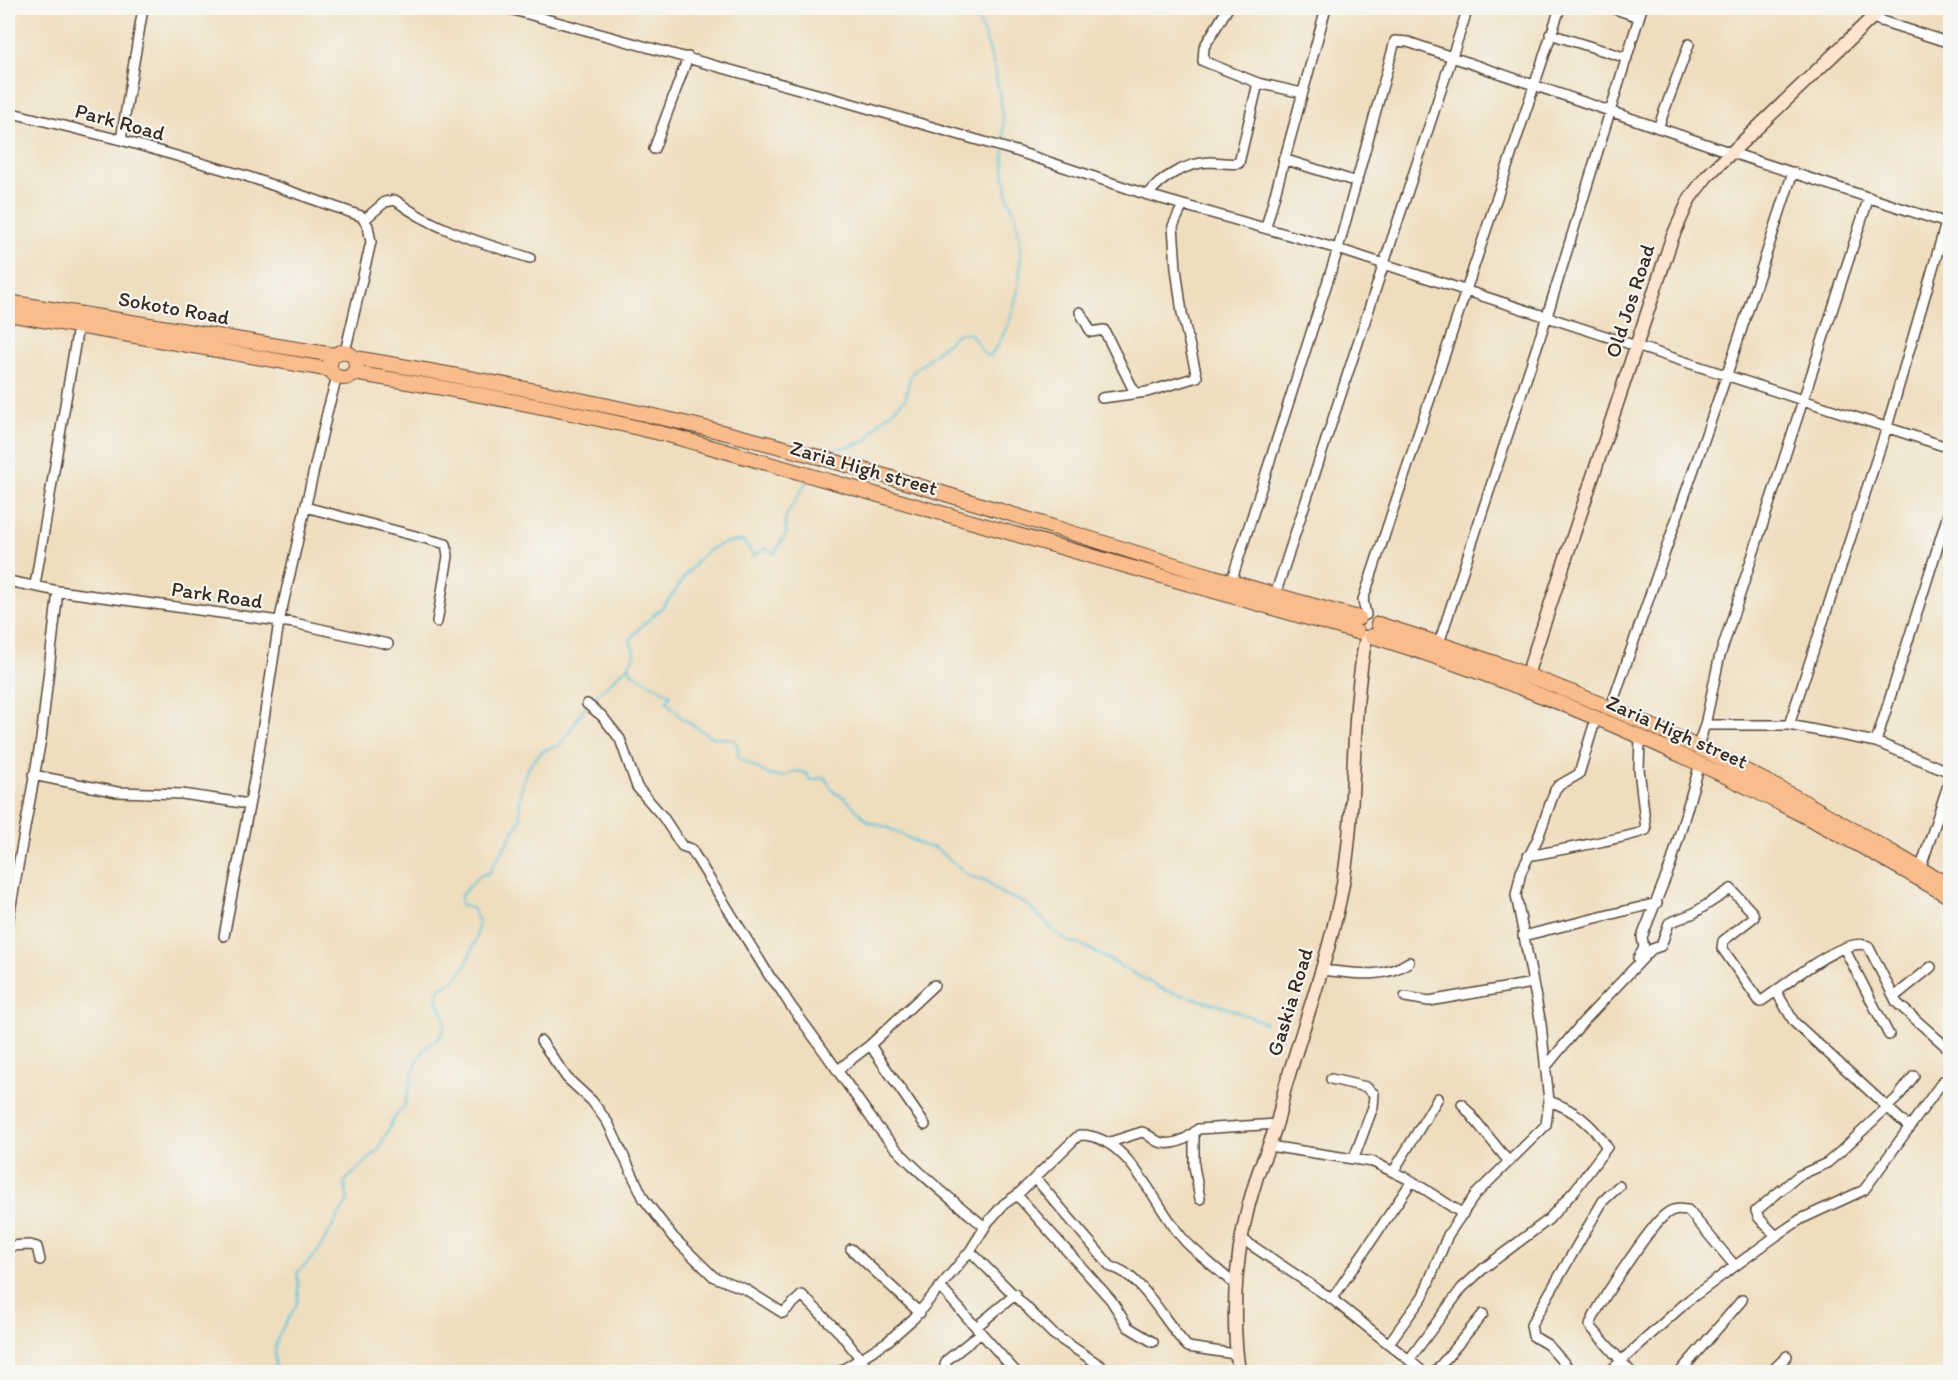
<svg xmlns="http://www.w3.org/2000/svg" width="1958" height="1380" viewBox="0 0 1958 1380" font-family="Itim,sans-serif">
<rect width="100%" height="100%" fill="#f6f6f2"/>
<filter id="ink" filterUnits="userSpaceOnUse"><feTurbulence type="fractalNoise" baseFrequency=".0167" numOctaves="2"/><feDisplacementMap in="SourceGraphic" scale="12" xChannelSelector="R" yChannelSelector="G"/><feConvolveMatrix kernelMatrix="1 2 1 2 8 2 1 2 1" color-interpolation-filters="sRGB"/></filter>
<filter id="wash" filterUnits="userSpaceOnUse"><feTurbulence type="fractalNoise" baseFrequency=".008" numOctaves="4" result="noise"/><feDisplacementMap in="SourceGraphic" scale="24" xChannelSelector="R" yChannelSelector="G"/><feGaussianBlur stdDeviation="1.35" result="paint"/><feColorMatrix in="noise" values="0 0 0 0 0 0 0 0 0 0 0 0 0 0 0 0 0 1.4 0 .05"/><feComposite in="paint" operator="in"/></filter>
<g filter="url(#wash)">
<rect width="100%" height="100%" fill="#efdebe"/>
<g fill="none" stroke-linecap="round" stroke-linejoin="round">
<path stroke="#5fc5dc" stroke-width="2" d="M 971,8 C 992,41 1004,104 1004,144
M 826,455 L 829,450 L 853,446 L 868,440 L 877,425 L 905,399 L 911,374 L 958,333 L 971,334 L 984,354 L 990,356 C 1019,319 1026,263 1016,217 C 1015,210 1009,203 1008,196 C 1005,181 1003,164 1004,149
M 629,665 L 631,672 L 671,695 L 666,701 L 682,718 L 711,737 L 733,739 L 738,747 L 738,757 L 769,775 L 784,777 C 792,770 797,770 807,774 L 810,780 L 824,777 L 834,792 L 845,798 L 869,822 L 887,827 L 924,846 L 935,848 L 970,876 L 987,881 L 1001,893 L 1028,905 L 1055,932 L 1069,942 L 1084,946 L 1164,990 L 1222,1006 L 1266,1023
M 590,701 L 629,665 L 635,654 L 630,640 C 640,625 655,616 666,603 C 691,573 698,541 743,541 L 754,556 L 765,548 L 774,554 L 786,534 L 785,518 L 807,481
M 276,1372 C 275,1360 273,1347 279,1335 C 293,1306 303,1310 297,1273 L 317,1253 L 348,1200 L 344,1182 L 378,1151 L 394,1118 L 404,1107 L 416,1063 L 427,1046 L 439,1038 L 445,1026 L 443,1012 L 437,999 L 440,988 L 457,978 L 466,965 L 476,938 L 479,921 L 472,908 L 461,904 L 461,895 L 479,876 L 489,873 L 521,819 C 517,795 523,762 547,749 C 551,747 557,747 560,745 C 562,743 582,711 586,705"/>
</g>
</g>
<g filter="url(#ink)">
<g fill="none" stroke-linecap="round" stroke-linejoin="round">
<g stroke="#564536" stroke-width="12">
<path id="minor" d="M 506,8 L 846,102 L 1019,152 L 1148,195 L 1338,249 L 1950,448
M 1228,8 L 1204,47 L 1203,61 L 1258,83 L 1302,93
M 1612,8 L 1639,17
M 1872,18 L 1950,43
M 1550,34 L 1627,58
M 8,112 L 121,140 L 246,176 L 361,216 L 368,226 L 371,242 L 345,352
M 1658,128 L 1689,44
M 121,140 L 143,8
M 654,149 L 688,57
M 1283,159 L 1357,182
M 1148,195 C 1161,177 1187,163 1210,162 C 1219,162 1229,165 1239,163 L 1258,83
M 364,220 L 385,202 L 395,200 C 434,230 483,243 530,258
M 1266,227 L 1326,8
M 1080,312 L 1091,332 L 1104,330 L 1135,393
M 1102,398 L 1147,392 L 1197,377 L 1182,313 L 1176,268 L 1173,226 L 1183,205
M 305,507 L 446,544 L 448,556 L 437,622
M 8,581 L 58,591 L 294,623 L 388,644
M 1231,582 L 1338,249 L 1395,41 L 1408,42 L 1729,152 L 1950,224
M 35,585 L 78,327
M 1275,595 L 1468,8
M 1366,615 L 1363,600 L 1560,8
M 1439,643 L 1547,316 L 1642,8
M 587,704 L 602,716 L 620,739 L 637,787 L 663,817 L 682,846 L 691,849 L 770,977 C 781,987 785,999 794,1010 C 820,1045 844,1080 869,1115 C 897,1157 946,1195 985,1227
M 1610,710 L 1727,374 L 1793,172
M 1705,725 L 1719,659 L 1869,197
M 1789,725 L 1887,427 L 1946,223
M 1876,742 L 1950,508
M 1697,748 L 1705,725 L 1789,725 L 1876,742 L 1950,772
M 33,775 L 117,792 L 182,794 L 249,804
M 1528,856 C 1544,853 1641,835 1646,830 L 1639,769 L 1640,738
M 1919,873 L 1950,779
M 8,922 L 41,739 L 58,591
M 224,936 L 256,770 L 279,622 L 328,409 L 337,377
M 1523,936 L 1657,903
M 1844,948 L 1889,1035
M 1638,958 L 1644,948 L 1642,937 L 1671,864 L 1700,764
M 1322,970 C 1351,973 1383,980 1409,962
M 1776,991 L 1794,1022 L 1910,1128
M 1405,997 L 1429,1001 L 1533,983
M 1894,997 L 1931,967
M 541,1041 L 567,1078 L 592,1101 L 608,1123 L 644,1199 L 673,1237 L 714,1277 L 745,1289 L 783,1313 L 802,1295 L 840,1333 L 871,1372
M 870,1045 L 925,1125
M 1545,1068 L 1582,1023 L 1652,949 L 1661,946 L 1669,923 L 1694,913 L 1731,889 L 1753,913 L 1754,917 L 1723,941 L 1722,948 L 1760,1002 C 1781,989 1844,934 1868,946 L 1897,1003 L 1950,1050
M 839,1069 L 870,1045 L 934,985
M 1331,1079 L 1366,1087 L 1374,1094 L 1373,1107 L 1354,1158
M 1462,1104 L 1509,1162
M 1194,1135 L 1194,1166 L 1200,1199
M 1107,1143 L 1142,1132 C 1149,1134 1153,1140 1159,1142 C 1174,1147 1189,1138 1198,1129 L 1277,1124
M 1269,1146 L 1373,1162 L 1412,1181 L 1463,1214
M 1393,1172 L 1438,1098
M 1035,1178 L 1111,1267 C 1141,1272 1168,1328 1188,1347 L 1235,1354
M 1017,1195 L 1111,1300 L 1128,1327 L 1153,1342
M 1776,1236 L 1759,1218 L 1756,1211 L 1798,1176 L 1827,1163 L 1840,1152 L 1897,1098 L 1914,1076
M 1242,1239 L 1332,1299 L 1409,1360 L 1462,1288 L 1484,1268 L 1548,1220 L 1575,1190 L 1607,1147 C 1592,1124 1575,1110 1549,1101
M 8,1246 L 30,1245 L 37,1247 L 40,1260
M 851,1249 L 920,1313
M 970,1251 L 1053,1334 L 1110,1372
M 941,1288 L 1016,1372
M 1332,1299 L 1412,1181
M 976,1327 L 1016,1294
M 1389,1343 L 1423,1296 L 1448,1235 L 1475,1195 L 1546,1125 L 1549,1101 L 1541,1024 L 1516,895 L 1521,872 L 1538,838 L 1555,790 L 1558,786 L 1579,774 L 1596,718
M 1409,1360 L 1423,1372
M 839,1372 L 888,1341 L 914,1318 L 970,1251 L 988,1222 L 1004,1204 L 1017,1195 L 1079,1135 C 1130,1133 1156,1211 1186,1242 C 1201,1257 1219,1270 1235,1285
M 950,1372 L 945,1365 L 947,1360 L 981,1333
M 1435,1372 L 1483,1314
M 1572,1372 L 1548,1345 L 1533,1336 L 1531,1325 L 1603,1201 L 1619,1186
M 1609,1372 L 1690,1299 L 1776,1236 L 1801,1219 L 1864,1190 L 1943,1081 L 1949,1080 L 1950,1074
M 1631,1372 L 1590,1326 C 1594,1309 1652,1224 1666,1214 C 1673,1208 1679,1209 1688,1210 L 1735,1266
M 1680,1372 L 1742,1300
M 1771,1372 L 1787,1356"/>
</g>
<g stroke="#564536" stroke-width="15">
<path id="secondary" d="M 1527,675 L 1672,238 L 1690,198 L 1707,176 L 1882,8
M 1239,1372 C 1230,1310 1236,1241 1256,1180 C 1261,1162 1271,1144 1276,1125 C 1281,1111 1282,1096 1287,1081 C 1305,1021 1327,961 1340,899 C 1358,813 1349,724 1366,637"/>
</g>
<g stroke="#564536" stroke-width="16">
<path id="primary" d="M 8,302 L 334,355
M 8,314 L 331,370
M330 365a13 13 0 1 1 26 0a13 13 0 1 1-26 0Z
M 355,358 C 523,386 690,420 854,467 C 1023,515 1189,573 1359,618
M 353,373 C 460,390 566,410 672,436 L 1357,632
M 1378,624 C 1510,665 1651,720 1773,785 C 1833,817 1891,852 1950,886
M 1372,636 C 1575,699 1768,789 1950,897"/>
</g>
<use href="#minor" stroke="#fff" stroke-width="9"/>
<use href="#secondary" stroke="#fde4d0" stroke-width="12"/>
<use href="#primary" stroke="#f9bc8a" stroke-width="14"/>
</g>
</g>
<g text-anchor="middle" stroke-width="4.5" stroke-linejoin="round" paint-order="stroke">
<g font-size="21" fill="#3b2a1e" stroke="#f6f6f2">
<text transform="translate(120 122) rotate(15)" y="7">Park Road</text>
<text transform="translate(1630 301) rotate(-72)" y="7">Old Jos Road</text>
<text transform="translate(174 308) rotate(10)" y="7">Sokoto Road</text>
<text transform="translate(864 468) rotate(16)" y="7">Zaria High street</text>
<text transform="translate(217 595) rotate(8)" y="7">Park Road</text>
<text transform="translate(1677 732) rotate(24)" y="7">Zaria High street</text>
<text transform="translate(1290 1002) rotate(-73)" y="7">Gaskia Road</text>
</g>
</g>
<rect width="1958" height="1380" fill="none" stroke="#f6f6f2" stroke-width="30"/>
</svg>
